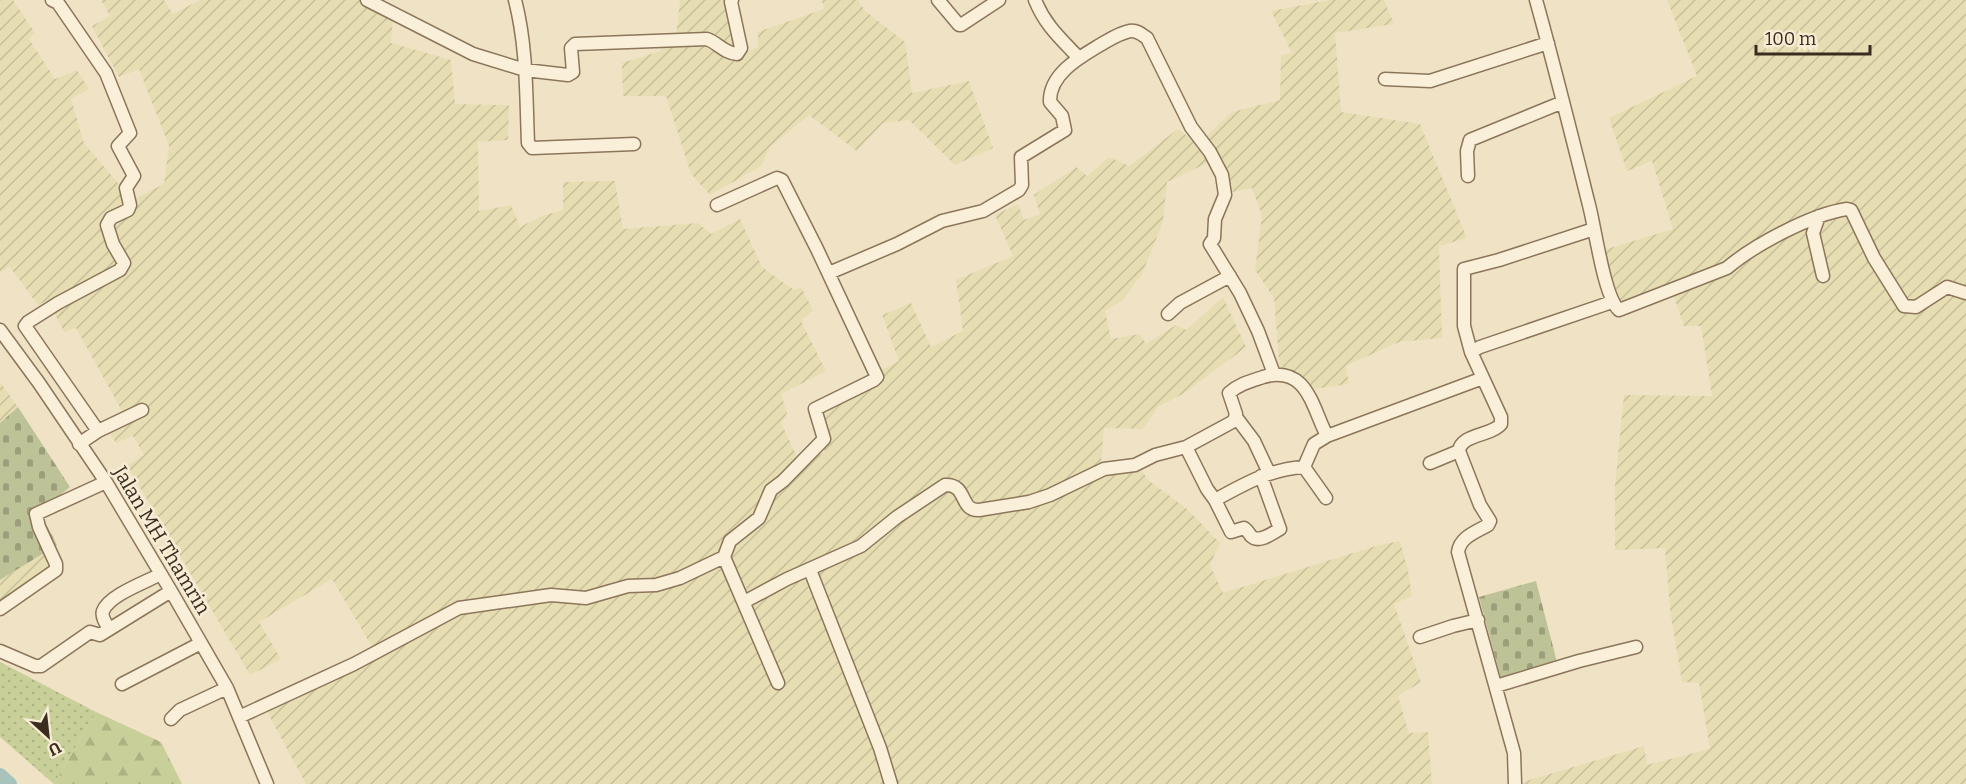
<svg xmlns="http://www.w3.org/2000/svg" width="1966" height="784" viewBox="0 0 1966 784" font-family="Bitter,serif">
<defs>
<pattern id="farmland-furrows" width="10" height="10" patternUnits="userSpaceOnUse" patternTransform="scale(1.5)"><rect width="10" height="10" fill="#e6deb2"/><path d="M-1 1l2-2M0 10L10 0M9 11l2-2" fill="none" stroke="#c6bf99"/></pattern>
<pattern id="grass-dots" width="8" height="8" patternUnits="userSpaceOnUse" patternTransform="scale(1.5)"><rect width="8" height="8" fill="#c8cf98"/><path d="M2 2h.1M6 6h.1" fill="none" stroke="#adb283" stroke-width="1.8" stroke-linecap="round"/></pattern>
<pattern id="forest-firs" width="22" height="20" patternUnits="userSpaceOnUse" patternTransform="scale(1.5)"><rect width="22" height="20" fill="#c8cf98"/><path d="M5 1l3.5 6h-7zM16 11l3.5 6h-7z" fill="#adb283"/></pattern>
<pattern id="cemetery-stones" width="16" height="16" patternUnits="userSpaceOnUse" patternTransform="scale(1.5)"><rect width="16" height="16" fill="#bec397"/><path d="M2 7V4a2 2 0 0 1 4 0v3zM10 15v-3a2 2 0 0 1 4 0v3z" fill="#9c9f7b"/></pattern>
</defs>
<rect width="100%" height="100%" fill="#f0e3c5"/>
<path fill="url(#farmland-furrows)" d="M 0,0 L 13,0 L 35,33 L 29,39 L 55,79 L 77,70 L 89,89 L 71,99 L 84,143 L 132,200 L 164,184 L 169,146 L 139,69 L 119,77 L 92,26 L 110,16 L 101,0 L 164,0 L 173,14 L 200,0 L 359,0 L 393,17 L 391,43 L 451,60 L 455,104 L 509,105 L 508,140 L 478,142 L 479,211 L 511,205 L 520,227 L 542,216 L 563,210 L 563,182 L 615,181 L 623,229 L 698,223 L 711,234 L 740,219 L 762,267 L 794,290 L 801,287 L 813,310 L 801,321 L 826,371 L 781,394 L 787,413 L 781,423 L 801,465 L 825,452 L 815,428 L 826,399 L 899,361 L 882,315 L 911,303 L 931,347 L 963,331 L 956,280 L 1013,256 L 995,215 L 1018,204 L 1024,220 L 1040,214 L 1034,195 L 1076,167 L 1087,176 L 1109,157 L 1129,166 L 1178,129 L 1198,144 L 1232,112 L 1280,100 L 1281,55 L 1292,53 L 1271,11 L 1330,0 L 1384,0 L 1394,24 L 1335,33 L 1341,112 L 1420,124 L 1467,238 L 1439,246 L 1442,338 L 1399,342 L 1346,366 L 1349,384 L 1314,389 L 1280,373 L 1274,298 L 1255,270 L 1262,215 L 1252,188 L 1227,193 L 1212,161 L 1167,182 L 1163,222 L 1142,274 L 1123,300 L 1105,311 L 1111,339 L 1140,334 L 1146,344 L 1176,325 L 1186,330 L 1223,297 L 1246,347 L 1186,392 L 1158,407 L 1143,429 L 1104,428 L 1101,463 L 1138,465 L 1148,480 L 1187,509 L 1220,543 L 1210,565 L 1223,593 L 1379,545 L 1400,541 L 1408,570 L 1412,596 L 1394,604 L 1421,682 L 1398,696 L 1409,733 L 1428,732 L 1432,784 L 306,784 L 265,708 L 375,652 L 332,579 L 259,622 L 281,659 L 250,675 L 127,465 L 144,455 L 133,436 L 116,443 L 105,426 L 122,411 L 76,328 L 64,332 L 48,300 L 38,305 L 10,267 L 0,272 Z
M 680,0 L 724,0 L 736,56 L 758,47 L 758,32 L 824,9 L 822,0 L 858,0 L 865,11 L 905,42 L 912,93 L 969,81 L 993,148 L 955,165 L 909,120 L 883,123 L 857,151 L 809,115 L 770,147 L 761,166 L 710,195 L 691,174 L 666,96 L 623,96 L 622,63 L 661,51 L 661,40 L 676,38 Z
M 1667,0 L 1966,0 L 1966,784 L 1523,784 L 1523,782 L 1644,746 L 1647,765 L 1710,749 L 1699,683 L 1682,682 L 1670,610 L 1665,548 L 1615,550 L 1615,486 L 1624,395 L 1712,396 L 1701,326 L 1684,326 L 1671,288 L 1608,306 L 1597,252 L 1673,229 L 1652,161 L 1627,171 L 1609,118 L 1697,76 Z
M 0,382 L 18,407 L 0,423 Z
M 45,552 L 57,579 L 0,613 L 0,580 Z"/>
<path fill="url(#grass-dots)" d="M 0,662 L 96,712 L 54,784 L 0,737 Z"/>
<path fill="url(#forest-firs)" d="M 96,712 L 161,742 L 182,784 L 54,784 Z"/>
<path fill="url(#cemetery-stones)" d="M 18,407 L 70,487 L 40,512 L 57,545 L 0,580 L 0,423 Z
M 1536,581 L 1558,666 L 1502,682 L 1479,597 Z"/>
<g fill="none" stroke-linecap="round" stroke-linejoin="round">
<path stroke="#a7c3bb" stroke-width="14" d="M 0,775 L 10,784"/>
<g stroke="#8c755a" stroke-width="15">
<path id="minor" d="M 52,0 L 58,3 L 106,73 L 130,133 L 118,146 L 134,176 L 126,188 L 130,205 L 128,210 L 111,218 L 107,225 L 113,244 L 124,263 L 120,270 L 58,303 L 28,322 L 25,326 L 98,431
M 367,0 L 473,54 L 525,70 L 568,75 L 573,72 L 571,48 L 575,44 L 707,39 C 718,43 724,53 737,54 L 741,48 L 731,2 L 732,0
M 515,0 C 527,46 526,95 528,143 L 532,148 L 634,144
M 938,0 L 959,25 L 961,25 L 999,0
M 1035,0 C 1045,25 1060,38 1078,57
M 1536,0 C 1555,68 1572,137 1589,205 C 1595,227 1604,297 1619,310 L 1727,268 C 1754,245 1812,214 1847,209 L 1851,210 L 1874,258 L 1904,306 L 1916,307 L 1947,287 L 1966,293
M 1385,79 L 1430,81 L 1548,43
M 1468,176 L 1467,151 L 1470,140 L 1563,102
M 717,205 L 777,178 L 782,180 L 817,249 L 877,377 L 874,380 L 815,409 L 824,439 L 783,481 L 771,490 L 759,518 L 730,541 L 724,557
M 1819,216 L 1813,233 L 1823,276
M 829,273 L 897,244 L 942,221 L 983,211 L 1019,190 L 1022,185 L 1021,157 L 1065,130 L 1062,116 L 1050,102 C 1049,74 1080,57 1100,45 C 1109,40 1119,33 1130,31 C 1137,30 1141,34 1147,38 L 1191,127 L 1210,152 L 1222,175 L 1225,195 L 1215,219 L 1214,238 L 1210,244 L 1240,293 L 1258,331 L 1274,374
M 1168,314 L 1180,303 L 1230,276
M 0,330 L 39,383 L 106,482 L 171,591 L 227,688 L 267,784
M 1471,352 L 1464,326 L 1464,269 L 1499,260 L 1594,229
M 1236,417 L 1254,441 L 1269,473
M 79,444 L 98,431 L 142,410
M 1186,447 L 1207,489 L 1215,500 C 1244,484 1270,469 1304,467 L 1314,444 L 1327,436
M 1430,463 L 1459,451
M 1304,467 L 1326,498
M 1215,500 L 1231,532 L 1244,528 C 1247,530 1249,533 1251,536 C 1259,544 1272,533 1280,529 L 1261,476
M 810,570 L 880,748 L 891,784
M 744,602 L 787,579 L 861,546 L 897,517 L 945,485 C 968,484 959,511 979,510 L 1029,502 L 1050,495 L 1104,469 L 1135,465 L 1155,455 L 1186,447 L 1234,421 L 1236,414 L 1229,393 C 1239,384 1251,381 1263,377 C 1307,364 1312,407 1327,436 L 1483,378
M 0,609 L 56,570 L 56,564 L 39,527 L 36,514 L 106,482
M 109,629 C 106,624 101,616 103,611 C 109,595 146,582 161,574
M 1420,637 L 1453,626 L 1478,620
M 0,651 L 35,666 L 41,666 L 90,632 L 100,635 L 171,591
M 122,684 L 201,643
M 1496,686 L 1579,661 L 1636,647
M 239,717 L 354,664 L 459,608 L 551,595 L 586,598 L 628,586 L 656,585 L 680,578 L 724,557 L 778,683
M 171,719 L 180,710 L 227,688
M 1515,784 L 1514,753 L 1458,552 C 1460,537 1476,532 1488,525 L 1490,521 L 1480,505 L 1459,451 C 1461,434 1491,436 1501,424 L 1501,417 L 1471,352 L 1480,347 L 1612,302"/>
</g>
<use href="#minor" stroke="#faf0d9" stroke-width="12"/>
</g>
<g text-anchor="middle" stroke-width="5" stroke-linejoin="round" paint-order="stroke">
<g font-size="20" fill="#3b2c1f" stroke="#f7edd5">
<text transform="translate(162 540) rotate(59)" y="7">Jalan MH Thamrin</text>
</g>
</g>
<g transform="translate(48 736) rotate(153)" stroke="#f7edd5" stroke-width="4.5" paint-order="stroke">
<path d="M0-4.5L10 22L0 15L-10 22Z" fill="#3b2c1f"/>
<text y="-9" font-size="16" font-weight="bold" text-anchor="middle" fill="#3b2c1f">U</text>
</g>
<path d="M1756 45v9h114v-9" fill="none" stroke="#3b2c1f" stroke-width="3"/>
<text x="1765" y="45" font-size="18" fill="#3b2c1f" stroke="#f7edd5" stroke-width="4.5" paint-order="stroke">100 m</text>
</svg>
